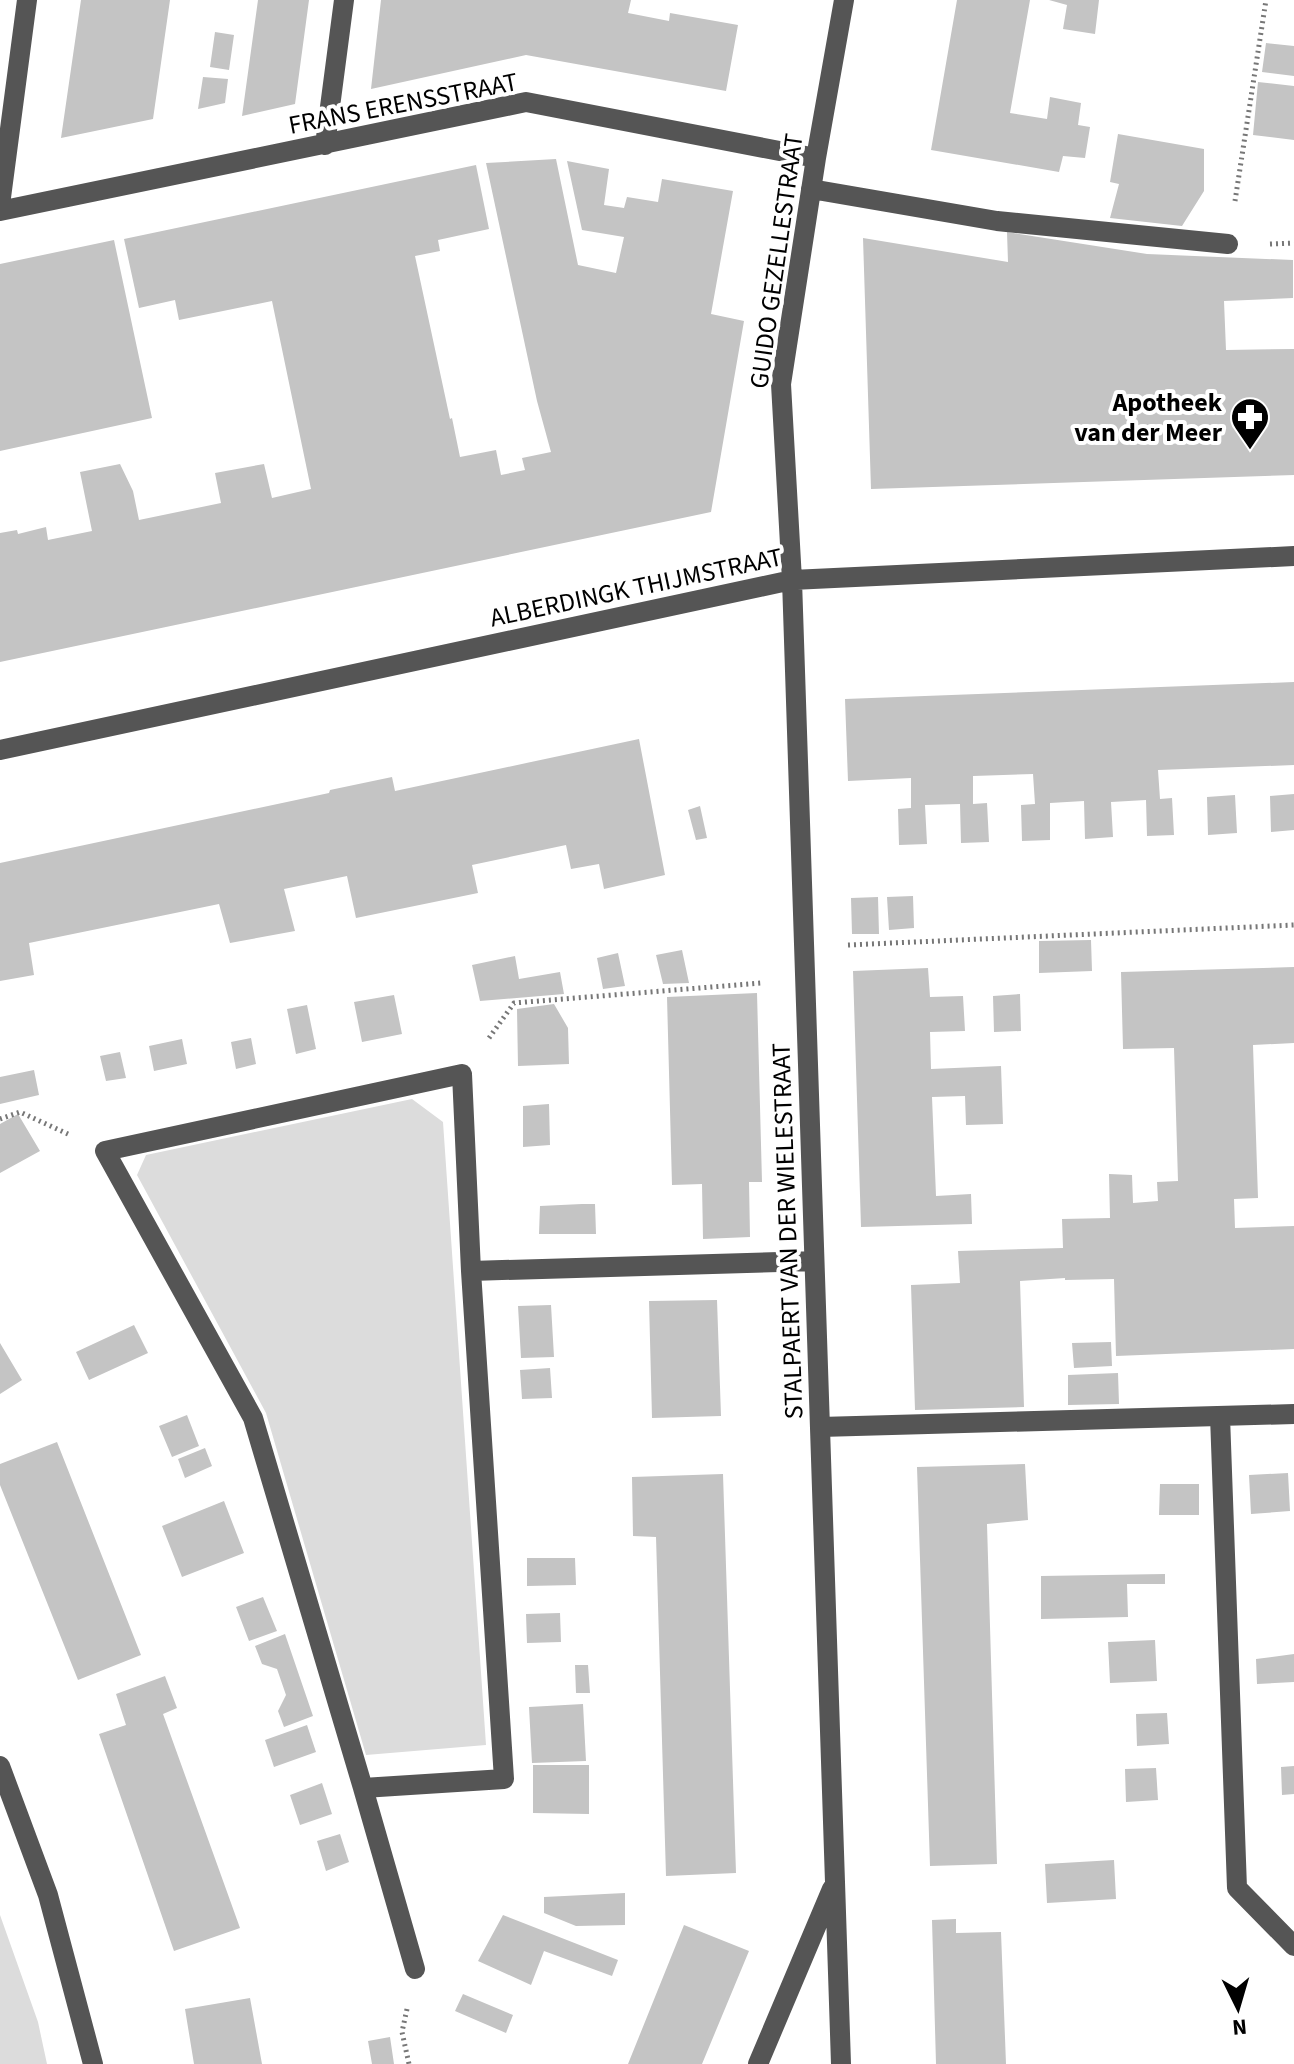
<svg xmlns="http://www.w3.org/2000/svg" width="1294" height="2064" viewBox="0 0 1294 2064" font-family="'Source Sans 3',sans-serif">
<rect width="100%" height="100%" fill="#fff"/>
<path fill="#dcdcdc" d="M 412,1099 L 443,1122 L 486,1745 L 366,1755 L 266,1413 L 137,1175 L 146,1155 Z
M 0,1915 L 38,2022 L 47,2064 L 0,2064 Z"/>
<path fill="#c4c4c4" d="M 81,0 L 170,0 L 153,119 L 61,138 Z
M 258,0 L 309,0 L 295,104 L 242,116 Z
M 381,0 L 631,0 L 628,13 L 669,21 L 670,13 L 738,25 L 726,91 L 526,55 L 371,89 Z
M 957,0 L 1030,0 L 1010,113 L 1047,119 L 1050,97 L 1081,103 L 1078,125 L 1090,127 L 1085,158 L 1063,156 L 1059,172 L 931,150 Z
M 1049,0 L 1099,0 L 1095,34 L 1063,29 L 1067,5 Z
M 215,32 L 234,35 L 229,70 L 210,67 Z
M 1266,43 L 1294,46 L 1294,76 L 1262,72 Z
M 203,77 L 228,79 L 225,103 L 198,109 Z
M 1258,82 L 1294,86 L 1294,140 L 1253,135 Z
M 1118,134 L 1204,149 L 1204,191 L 1182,226 L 1110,218 L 1119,184 L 1110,182 Z
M 556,159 L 578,265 L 616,273 L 624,237 L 582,230 L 567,161 L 609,169 L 604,205 L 624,208 L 627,197 L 658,202 L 662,179 L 733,191 L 711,314 L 744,321 L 711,512 L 0,662 L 0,533 L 17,530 L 18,534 L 46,527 L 48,540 L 92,531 L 80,472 L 120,464 L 133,491 L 139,520 L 221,503 L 215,473 L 264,464 L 272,498 L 311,489 L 272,301 L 179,320 L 175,300 L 139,308 L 124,239 L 476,165 L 489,229 L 438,240 L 440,251 L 415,256 L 450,419 L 452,418 L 460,457 L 496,450 L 501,475 L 525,470 L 522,458 L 551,452 L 537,401 L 486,163 Z
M 1007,232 L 1147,254 L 1293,260 L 1293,298 L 1224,301 L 1226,350 L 1294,349 L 1294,475 L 871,489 L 863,238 L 1008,262 Z
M 114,240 L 152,418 L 0,451 L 0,264 Z
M 1294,682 L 1294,765 L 1158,770 L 1160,799 L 1172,798 L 1174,835 L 1147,836 L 1146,800 L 1111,802 L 1113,837 L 1085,839 L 1084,801 L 1050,803 L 1050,840 L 1022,841 L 1021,805 L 1035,804 L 1033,774 L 973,776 L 973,804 L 987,803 L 989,842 L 961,843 L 960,804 L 925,805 L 927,844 L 899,845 L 898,809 L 911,808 L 911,778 L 848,781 L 845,699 Z
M 639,739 L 665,875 L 604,889 L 599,864 L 571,869 L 566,845 L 472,865 L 478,893 L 356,918 L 347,876 L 284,889 L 295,931 L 230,943 L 219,904 L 29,943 L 34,975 L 0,981 L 0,863 L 329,793 L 330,790 L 392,777 L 395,791 Z
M 1294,794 L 1294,830 L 1271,832 L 1270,796 Z
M 1235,795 L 1237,833 L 1208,835 L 1207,797 Z
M 700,806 L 707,838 L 696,840 L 688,810 Z
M 913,896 L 914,928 L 889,930 L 887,897 Z
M 878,897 L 879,934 L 852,934 L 851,898 Z
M 1091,940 L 1092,971 L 1039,973 L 1039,941 Z
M 682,950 L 689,983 L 663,984 L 656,955 Z
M 618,953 L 625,986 L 603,989 L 597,958 Z
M 515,956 L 519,979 L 560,972 L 564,994 L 480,1001 L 472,965 Z
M 1294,967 L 1294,1043 L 1253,1045 L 1258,1198 L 1234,1199 L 1235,1228 L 1294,1226 L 1294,1349 L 1116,1356 L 1114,1279 L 1065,1280 L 1065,1278 L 1020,1281 L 1024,1407 L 915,1410 L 911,1285 L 960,1283 L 958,1251 L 1063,1248 L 1062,1219 L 1110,1218 L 1109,1174 L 1132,1175 L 1133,1203 L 1158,1201 L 1157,1182 L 1178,1181 L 1174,1048 L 1123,1049 L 1121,972 Z
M 928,968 L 930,997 L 963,996 L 965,1031 L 930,1032 L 931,1069 L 1001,1066 L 1003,1124 L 966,1125 L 965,1096 L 932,1097 L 936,1196 L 971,1194 L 972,1224 L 861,1227 L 853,971 Z
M 757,993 L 762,1182 L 749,1182 L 750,1237 L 703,1239 L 702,1184 L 672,1185 L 667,997 Z
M 1020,994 L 1021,1031 L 994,1032 L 993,996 Z
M 394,995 L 402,1034 L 362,1042 L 354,1002 Z
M 554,1004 L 568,1028 L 569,1064 L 518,1066 L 517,1009 Z
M 307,1005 L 316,1049 L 296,1054 L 287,1009 Z
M 251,1038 L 256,1064 L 236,1069 L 231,1042 Z
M 182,1039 L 187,1064 L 154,1071 L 149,1046 Z
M 120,1052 L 126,1078 L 106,1081 L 100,1056 Z
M 34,1070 L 39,1095 L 0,1104 L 0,1077 Z
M 549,1104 L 550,1145 L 523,1147 L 523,1106 Z
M 18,1114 L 40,1151 L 0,1173 L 0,1124 Z
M 582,1204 L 595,1204 L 596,1234 L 539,1234 L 540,1206 Z
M 717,1300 L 721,1416 L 652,1418 L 649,1301 Z
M 551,1305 L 554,1357 L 521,1358 L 518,1306 Z
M 134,1325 L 148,1353 L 89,1380 L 76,1352 Z
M 1111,1342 L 1112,1366 L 1074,1368 L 1072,1343 Z
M 0,1343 L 22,1380 L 0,1394 Z
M 550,1368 L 552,1398 L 522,1399 L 520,1370 Z
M 1118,1373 L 1119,1404 L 1068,1405 L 1068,1375 Z
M 187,1415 L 199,1446 L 172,1457 L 159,1426 Z
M 57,1442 L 141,1655 L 78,1680 L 0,1485 L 0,1464 Z
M 205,1448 L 212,1466 L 185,1478 L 178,1459 Z
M 1025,1464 L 1028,1520 L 987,1524 L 997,1864 L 930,1866 L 917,1467 Z
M 1288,1473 L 1290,1511 L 1251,1514 L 1249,1475 Z
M 723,1474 L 736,1873 L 666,1876 L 656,1537 L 633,1536 L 632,1477 Z
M 1160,1484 L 1199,1484 L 1199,1515 L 1159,1515 Z
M 224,1501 L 244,1553 L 182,1577 L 162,1526 Z
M 527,1558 L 575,1558 L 576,1585 L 527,1586 Z
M 1165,1574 L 1165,1584 L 1127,1584 L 1128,1617 L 1041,1619 L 1041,1576 Z
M 263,1597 L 277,1631 L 249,1641 L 236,1607 Z
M 560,1613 L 561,1642 L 527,1643 L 526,1614 Z
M 285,1634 L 313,1716 L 284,1727 L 278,1711 L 286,1695 L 277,1669 L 262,1664 L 255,1646 Z
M 1155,1640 L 1157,1681 L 1110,1683 L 1108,1642 Z
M 1294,1654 L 1294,1682 L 1257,1684 L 1256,1659 Z
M 575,1665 L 588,1665 L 590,1693 L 576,1693 Z
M 165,1676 L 177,1708 L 163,1714 L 240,1928 L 174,1951 L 99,1734 L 126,1725 L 116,1694 Z
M 583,1704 L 586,1761 L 532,1763 L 529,1707 Z
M 1167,1713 L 1169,1744 L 1137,1746 L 1136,1714 Z
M 307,1725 L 316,1752 L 274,1767 L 265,1740 Z
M 533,1765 L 589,1765 L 589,1814 L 533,1813 Z
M 1294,1766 L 1294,1794 L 1282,1795 L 1281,1767 Z
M 1156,1768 L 1158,1800 L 1126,1802 L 1125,1769 Z
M 322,1783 L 332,1814 L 300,1825 L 290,1795 Z
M 340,1834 L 349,1862 L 326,1871 L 317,1841 Z
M 1114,1860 L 1116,1899 L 1047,1903 L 1045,1864 Z
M 625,1893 L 625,1925 L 576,1926 L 544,1913 L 544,1897 Z
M 503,1915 L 618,1960 L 612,1976 L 544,1951 L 531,1985 L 478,1961 Z
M 956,1919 L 956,1933 L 1001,1932 L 1006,2064 L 936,2064 L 932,1920 Z
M 684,1925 L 749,1951 L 702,2064 L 628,2064 Z
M 463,1994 L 513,2015 L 506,2033 L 455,2011 Z
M 250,1998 L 262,2064 L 194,2064 L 185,2009 Z
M 390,2037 L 394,2064 L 372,2064 L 368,2041 Z"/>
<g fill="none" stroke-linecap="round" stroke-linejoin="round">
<path stroke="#777" stroke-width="5" stroke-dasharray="2 4" stroke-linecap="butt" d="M 1235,201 L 1266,0
M 1270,244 L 1294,243
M 848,945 L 1294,925
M 489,1038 L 514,1003 L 761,983
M 0,1119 L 20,1112 L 68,1134
M 407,2009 L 402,2032 L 409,2064"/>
<path stroke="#555" stroke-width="20" d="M 325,145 L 344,0
M 811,189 L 997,221 L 1228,244
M 0,205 L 27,0
M 0,211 L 526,102 L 816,158
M 0,750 L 792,580 L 1294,556
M 471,1271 L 504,1779 L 363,1788 L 253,1418 L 105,1151 L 462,1074 L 471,1271 L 814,1261
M 1220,1416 L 1237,1888 L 1294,1946
M 820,1427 L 1294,1414
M 0,1766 L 48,1895 L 93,2064
M 363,1788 L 415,1969
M 758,2064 L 832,1889
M 841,2064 L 792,580 L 781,384 L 816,158 L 844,0"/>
</g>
<defs>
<g id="pharmacy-pin" transform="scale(2)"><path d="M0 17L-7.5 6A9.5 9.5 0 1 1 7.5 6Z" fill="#000" stroke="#fff"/><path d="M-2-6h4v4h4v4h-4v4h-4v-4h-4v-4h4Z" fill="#fff"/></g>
</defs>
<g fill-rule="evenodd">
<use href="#pharmacy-pin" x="1250" y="417"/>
</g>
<g text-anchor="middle" stroke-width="8" stroke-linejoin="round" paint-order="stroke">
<g font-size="26" fill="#000" stroke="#fff">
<text transform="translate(403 103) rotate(-11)" y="9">FRANS ERENSSTRAAT</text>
<text transform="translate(776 261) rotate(-82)" y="9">GUIDO GEZELLESTRAAT</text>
<text transform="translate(636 587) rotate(-12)" y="9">ALBERDINGK THIJMSTRAAT</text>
<text transform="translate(787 1231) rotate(-92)" y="9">STALPAERT VAN DER WIELESTRAAT</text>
</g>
<g font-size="26" font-weight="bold" fill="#000" stroke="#fff" text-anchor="end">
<text x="1222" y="411">Apotheek<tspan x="1222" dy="30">van der Meer</tspan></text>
</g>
</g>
<g transform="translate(1238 2008) rotate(175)" stroke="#ffffff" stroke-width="6" paint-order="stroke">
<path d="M0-6L14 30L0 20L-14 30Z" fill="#000000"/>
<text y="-12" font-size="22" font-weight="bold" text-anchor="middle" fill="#000000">N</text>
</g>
</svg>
